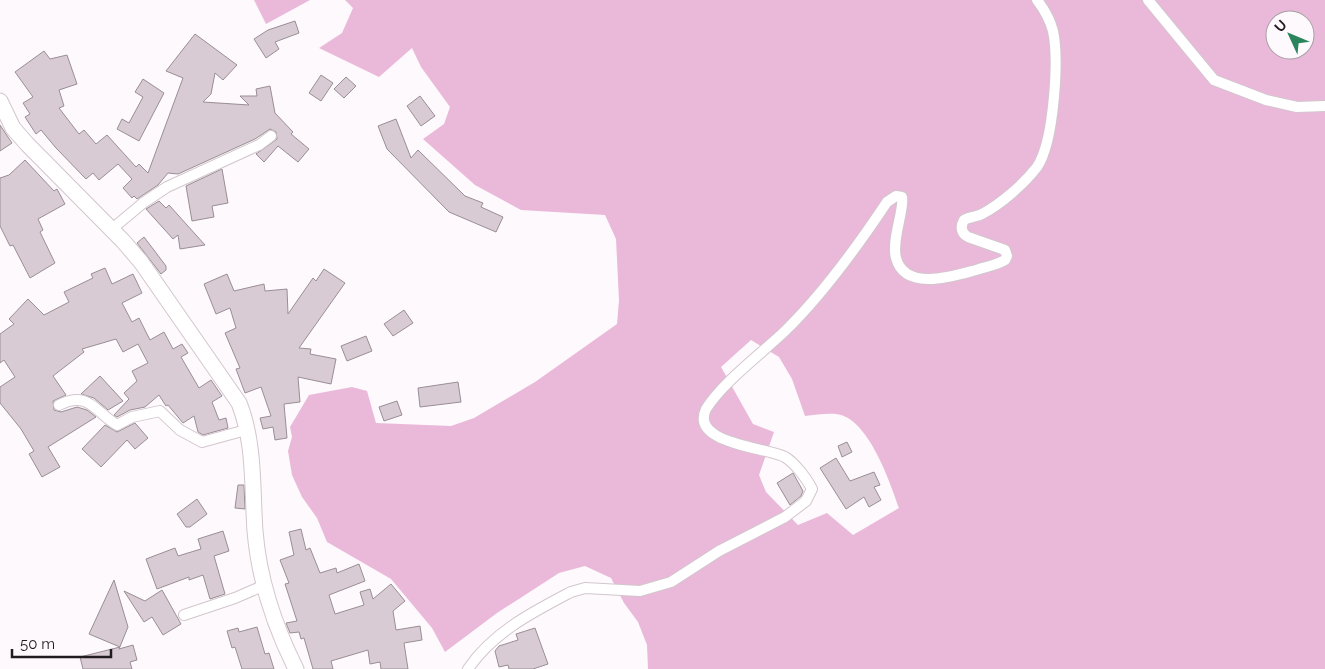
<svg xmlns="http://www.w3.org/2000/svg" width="1325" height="669" viewBox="0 0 1325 669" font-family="Raleway,sans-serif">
<rect width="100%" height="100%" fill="#fef9fc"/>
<path fill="#eab9d9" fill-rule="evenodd" d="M 254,0 L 310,0 L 266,24 Z
M 345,0 L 1325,0 L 1325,669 L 648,669 L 647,645 L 638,622 L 624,603 L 611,578 L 585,566 L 559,573 L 497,613 L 445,652 L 432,628 L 391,579 L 327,542 L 317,518 L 302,497 L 292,475 L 288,451 L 292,437 L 290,427 L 309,395 L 352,387 L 367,391 L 376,423 L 451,426 L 474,418 L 535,382 L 617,324 L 619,300 L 616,239 L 605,215 L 521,210 L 475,185 L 423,139 L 444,124 L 450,107 L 421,67 L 412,48 L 379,77 L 319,48 L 342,33 L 353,8 ZM 1275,20 L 1305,20 L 1305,50 L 1275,50 ZM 751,340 L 779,357 L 792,379 L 805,416 C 815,415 827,413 836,414 C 868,417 890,482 899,508 L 853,535 L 827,513 L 798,525 L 766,492 L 759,475 L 774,432 L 753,424 L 721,367 Z"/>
<path fill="#d8cbd3" stroke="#9a8e96" d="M 295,21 L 299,33 L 275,42 L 279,49 L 266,58 L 254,39 L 268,30 Z
M 195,34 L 237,65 L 223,80 L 215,73 L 211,94 L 203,102 L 249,105 L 240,96 L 257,96 L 256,89 L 270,86 L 275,113 L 293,132 L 291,134 L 309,149 L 298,162 L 278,146 L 264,162 L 256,154 L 277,139 L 276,132 L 270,129 L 255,139 L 178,174 L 168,173 L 158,185 L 137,199 L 134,196 L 132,198 L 123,188 L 132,179 L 118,164 L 99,180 L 93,173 L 86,179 L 56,148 L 41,130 L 36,134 L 25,117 L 30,114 L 23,103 L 33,97 L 15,72 L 44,51 L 50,59 L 67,55 L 77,84 L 59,90 L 64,106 L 59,108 L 79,134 L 84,130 L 96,144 L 107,135 L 136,167 L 139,164 L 148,173 L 183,78 L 166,71 Z
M 321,75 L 333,83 L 321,101 L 309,93 Z
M 346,77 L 356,86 L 344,98 L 334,89 Z
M 143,79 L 164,93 L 139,141 L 117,129 L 122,119 L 129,123 L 143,97 L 135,92 Z
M 420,96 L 435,116 L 421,126 L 407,106 Z
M 396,119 L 411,158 L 418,150 L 465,196 L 483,203 L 481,207 L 503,217 L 496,232 L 449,212 L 387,149 L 378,126 Z
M 0,125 L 12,143 L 0,151 Z
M 25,160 L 54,191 L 57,189 L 65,204 L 38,219 L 43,230 L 40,232 L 55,263 L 30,278 L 13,245 L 10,246 L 0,226 L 0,178 L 9,175 Z
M 222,169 L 228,203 L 212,206 L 214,217 L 192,221 L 186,186 Z
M 159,201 L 166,208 L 169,205 L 205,245 L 180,249 L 178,235 L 173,239 L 146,209 Z
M 144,237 L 166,266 L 166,270 L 161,274 L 137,243 Z
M 105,268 L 112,284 L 133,274 L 142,293 L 122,303 L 132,322 L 139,318 L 150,340 L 164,332 L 173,349 L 182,344 L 188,353 L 181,357 L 199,388 L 211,380 L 222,396 L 212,402 L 219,420 L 226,418 L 228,428 L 203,435 L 198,432 L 194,416 L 183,423 L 168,405 L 166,406 L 159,395 L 145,407 L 130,410 L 117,417 L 114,415 L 129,399 L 124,393 L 137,381 L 132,371 L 148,363 L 138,344 L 123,352 L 116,339 L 82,349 L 84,352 L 53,376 L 66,395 L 53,401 L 54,410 L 61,412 L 77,407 L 87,410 L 96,417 L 48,447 L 60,467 L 42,477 L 29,454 L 34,451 L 21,429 L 0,403 L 0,387 L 15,377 L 4,360 L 0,363 L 0,334 L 14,324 L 9,319 L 28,299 L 44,315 L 69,302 L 64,292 L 93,278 L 91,274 Z
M 324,269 L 345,283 L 299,348 L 311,349 L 310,354 L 336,359 L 331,384 L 298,377 L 300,402 L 284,404 L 287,438 L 275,440 L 273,427 L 263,429 L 260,418 L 271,416 L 261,387 L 245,393 L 236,369 L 240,368 L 225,333 L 236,328 L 230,308 L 216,314 L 204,284 L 227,274 L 234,291 L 264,284 L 265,291 L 287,289 L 288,314 L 313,278 L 316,281 Z
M 404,310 L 413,323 L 393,336 L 384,324 Z
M 366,336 L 372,351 L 347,361 L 341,346 Z
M 100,376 L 123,401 L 108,410 L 94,398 L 81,394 Z
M 458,382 L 461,402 L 420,407 L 418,388 Z
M 397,401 L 402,415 L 384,421 L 379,407 Z
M 135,423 L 148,438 L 135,449 L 127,440 L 101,467 L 82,449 L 105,425 L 117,432 Z
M 847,442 L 852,452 L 842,457 L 838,446 Z
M 836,458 L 850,481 L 874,472 L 880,485 L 874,487 L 881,500 L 869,507 L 864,497 L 846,509 L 820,468 Z
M 793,473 L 803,491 L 801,496 L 790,505 L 777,483 Z
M 238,485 L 244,485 L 245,509 L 235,508 Z
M 197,499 L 207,514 L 190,527 L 186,527 L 177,514 Z
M 301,529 L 306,550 L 310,548 L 320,573 L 336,568 L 337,573 L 359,564 L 365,581 L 329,595 L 335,614 L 364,605 L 360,592 L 370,589 L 373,599 L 391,584 L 405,601 L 393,611 L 396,630 L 420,626 L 422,640 L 404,643 L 408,669 L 381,669 L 380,662 L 370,664 L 368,650 L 331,661 L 333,669 L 313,669 L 304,638 L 301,639 L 299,632 L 290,633 L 286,623 L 297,621 L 285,584 L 289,583 L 280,560 L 294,555 L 289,532 Z
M 223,531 L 229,551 L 214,556 L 225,594 L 210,599 L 203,575 L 189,580 L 189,577 L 157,589 L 146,559 L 175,548 L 178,556 L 201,549 L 198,539 Z
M 114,580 L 128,627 L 119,649 L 133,645 L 137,660 L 130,662 L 132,669 L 83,669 L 80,657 L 120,647 L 89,634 Z
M 162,590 L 181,624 L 163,635 L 152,617 L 144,622 L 124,591 L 145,601 Z
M 257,627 L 265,654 L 269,653 L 274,669 L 242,669 L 235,647 L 232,648 L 227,631 L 238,628 L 239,632 Z
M 535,628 L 548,664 L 533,669 L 509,669 L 508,665 L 499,667 L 495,651 L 499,646 L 518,640 L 516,634 Z"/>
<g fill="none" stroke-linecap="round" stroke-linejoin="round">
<g stroke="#d2c6cd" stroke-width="12">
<path id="street" d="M 1148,0 L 1214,80 L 1266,100 L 1297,107 L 1325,106
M 112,229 L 143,203 L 167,187 L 259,145 L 271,136
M 59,405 C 89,390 95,412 117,425 L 132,417 L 160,411 L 180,430 L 202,442 L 246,430
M 184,615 L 235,598 L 265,585
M 468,669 C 493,632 533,612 571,592 L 585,588 L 640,591 L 671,582 L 719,551 L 785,517 L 806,501 L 812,489 C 807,479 795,463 785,457 C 766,447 690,444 706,409 C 722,383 762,353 785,331 C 824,293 857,247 887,202 L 896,196 L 902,197 C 905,208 891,240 896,258 C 905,292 954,276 976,270 C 985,267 997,265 1005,260 L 1007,256 L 1005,250 L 968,237 C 961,233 960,227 964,220 C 969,217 976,217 982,214 C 1001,204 1024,184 1037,167 C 1054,142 1059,60 1053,31 C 1050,20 1044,9 1037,0"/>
</g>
<g stroke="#d2c6cd" stroke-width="17">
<path id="secondary" d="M 0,101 L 13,128 L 27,144 L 123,241 L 141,262 L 239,403 C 255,443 252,488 255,531 C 259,580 274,625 296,669"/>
</g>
<use href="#street" stroke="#fff" stroke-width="10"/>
<use href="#secondary" stroke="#fff" stroke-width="15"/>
</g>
<g transform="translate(1290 35) rotate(314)"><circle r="24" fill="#fef9fc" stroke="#a6a1a4"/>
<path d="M0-4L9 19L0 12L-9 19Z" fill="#2a855c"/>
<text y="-8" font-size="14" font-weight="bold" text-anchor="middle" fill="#211c1f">U</text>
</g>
<path d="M12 649v8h99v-8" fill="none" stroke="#211c1f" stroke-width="2.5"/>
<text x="20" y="649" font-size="15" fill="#211c1f" stroke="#fef9fc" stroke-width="4" paint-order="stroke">50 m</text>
</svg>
